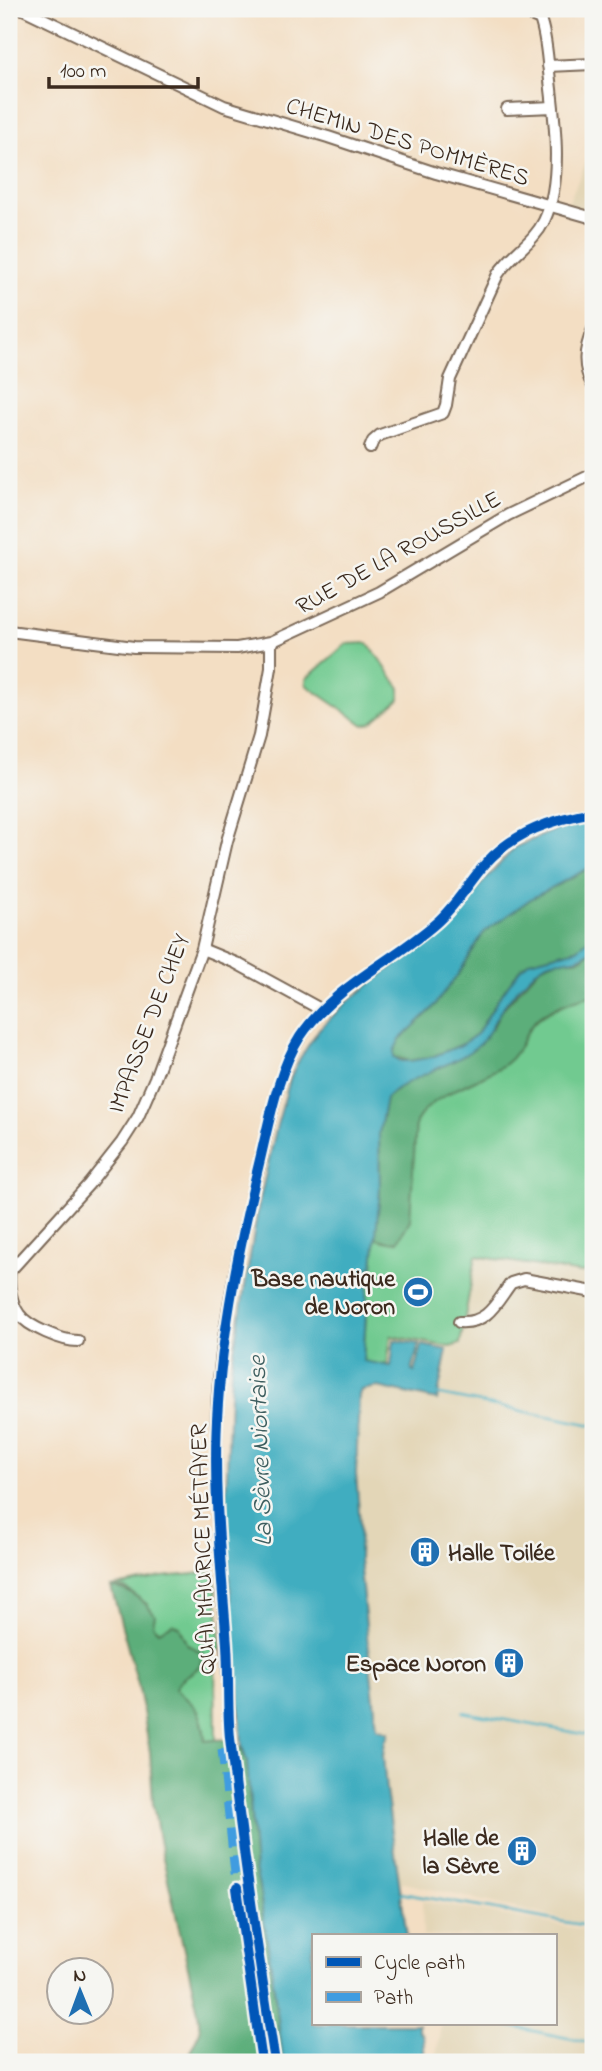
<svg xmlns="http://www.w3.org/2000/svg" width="602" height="2071" viewBox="0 0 602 2071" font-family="'Indie Flower',sans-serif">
<rect width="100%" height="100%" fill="#f6f6f2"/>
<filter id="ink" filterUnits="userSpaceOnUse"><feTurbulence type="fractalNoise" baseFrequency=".0143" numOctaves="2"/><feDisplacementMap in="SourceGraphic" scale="14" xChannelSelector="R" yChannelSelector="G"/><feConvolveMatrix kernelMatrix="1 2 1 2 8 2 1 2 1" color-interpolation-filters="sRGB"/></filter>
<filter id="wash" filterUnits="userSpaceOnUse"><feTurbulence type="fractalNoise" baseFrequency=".00686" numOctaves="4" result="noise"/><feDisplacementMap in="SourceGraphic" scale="28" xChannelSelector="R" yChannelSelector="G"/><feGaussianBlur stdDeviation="1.57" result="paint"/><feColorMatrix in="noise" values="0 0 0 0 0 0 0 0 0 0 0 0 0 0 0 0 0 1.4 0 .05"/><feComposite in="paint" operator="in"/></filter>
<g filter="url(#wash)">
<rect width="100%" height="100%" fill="#f3dec3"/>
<path fill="#e3d6b7" d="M 593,146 L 593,213 L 567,206 Z
M 375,1238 L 384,1241 L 476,1256 L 589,1271 L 593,1265 L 593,1926 L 400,1882 L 386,1791 L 383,1755 L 385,1731 L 377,1729 L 362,1597 L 356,1475 L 359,1396 L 361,1390 L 378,1387 L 437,1400 L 448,1351 L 422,1348 L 415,1372 L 412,1371 L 418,1347 L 395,1340 L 391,1366 L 362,1362 Z
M 422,1901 L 593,1931 L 593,2062 L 435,2062 L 441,2024 L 555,2024 L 555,1936 L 423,1936 Z"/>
<path fill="#71ca90" stroke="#567a57" stroke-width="2" d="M 368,643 L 400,688 L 400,699 L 371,723 L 364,725 L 306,685 L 306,679 L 346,644 Z
M 593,995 L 593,1265 L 589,1271 L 581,1273 L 476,1256 L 460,1344 L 450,1347 L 391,1336 L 387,1365 L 363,1362 L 369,1267 L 373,1267 L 375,1238 L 384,1241 L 416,1122 C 432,1092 480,1083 506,1063 C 521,1052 524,1029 538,1019 C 554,1007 574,1000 593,995 Z
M 214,1572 L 222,1649 L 215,1652 L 216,1740 L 205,1742 C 203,1713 197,1706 175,1689 L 178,1681 L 197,1669 L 188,1645 L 173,1624 L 160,1631 L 153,1625 L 147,1604 L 125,1588 L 111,1587 L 162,1577 Z"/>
<path fill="#5cae7a" stroke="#4c6c4c" stroke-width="2" d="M 593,866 L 593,932 L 591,938 L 577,949 L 530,961 L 520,969 L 497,1001 L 477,1034 L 461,1045 L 432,1057 L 410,1061 L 394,1057 L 393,1051 L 400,1039 L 431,1010 L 459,973 L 484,932 L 532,898 Z
M 593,949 L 593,995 C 575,1000 547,1007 534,1022 C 523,1034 520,1053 506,1063 C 480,1082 431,1093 416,1122 L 410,1220 L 398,1241 L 389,1242 L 375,1238 L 380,1190 L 379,1134 L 386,1098 L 404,1084 L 462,1055 L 493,1027 L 500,1012 L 540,967 L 557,960 L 575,960 L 583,958 Z
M 111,1587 C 129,1589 144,1600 155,1615 L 153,1625 L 159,1631 L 173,1624 L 180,1627 L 188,1645 L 203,1653 C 202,1676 182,1671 175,1689 C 197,1706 203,1713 205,1741 C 229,1738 239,1737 247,1762 L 255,1870 C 261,1887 261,1905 264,1923 C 272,1969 278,2015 283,2062 L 185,2062 L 200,2031 L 198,2011 L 160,1845 L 153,1805 L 150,1752 L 139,1688 Z"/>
<path fill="#41adc0" stroke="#3e6c6f" stroke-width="2" d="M 593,820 L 593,866 L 532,898 L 484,932 L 459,973 L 431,1010 L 400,1039 L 394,1051 L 394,1057 L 401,1061 L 410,1061 L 432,1057 L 461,1045 L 477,1034 L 497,1001 L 520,969 L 530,961 L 577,949 L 591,938 L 593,932 L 593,949 C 571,968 559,953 539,968 C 529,975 507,1001 500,1012 C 492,1024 488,1038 476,1047 C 452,1066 420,1073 395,1090 L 386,1098 L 379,1134 L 380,1190 L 373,1267 L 369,1267 L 363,1361 L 391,1366 L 394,1340 L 419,1344 L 412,1371 L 415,1372 L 422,1345 L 447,1350 L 437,1400 L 378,1387 L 361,1390 L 359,1396 L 356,1474 L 360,1524 L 359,1560 L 377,1728 L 388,1732 L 388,1735 L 385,1741 L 383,1755 L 386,1791 L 407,1936 L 313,1936 L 313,2024 L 418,2024 L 418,2030 L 423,2036 L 425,2062 L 283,2062 C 278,2015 272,1969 264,1923 C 261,1905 261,1887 255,1870 L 247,1762 L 242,1746 L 229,1571 L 226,1497 L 231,1368 L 259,1203 L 277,1125 L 291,1076 L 300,1058 L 319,1029 L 346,1003 L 441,928 L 515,847 L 564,826 Z"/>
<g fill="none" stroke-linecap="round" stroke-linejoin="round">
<path stroke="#41adc0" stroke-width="2.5" d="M 435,1394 L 593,1425
M 463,1712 L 593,1736
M 400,1893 L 593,1927
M 498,2024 L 593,2043"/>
</g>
</g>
<g filter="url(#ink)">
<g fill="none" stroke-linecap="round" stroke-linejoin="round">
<g stroke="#7b6958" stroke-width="14">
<path id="minor" d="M 23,9 L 224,106 L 328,137 L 436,173 L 593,218
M 548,66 L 593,64
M 507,109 L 553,107
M 593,329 C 584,350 582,366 593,386
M 370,448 L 373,441 L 380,435 L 443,413 L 446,405 L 450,379 L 498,274 C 511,254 534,242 544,221 C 564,180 554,116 549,72 C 547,54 546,35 540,19 L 517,9
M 9,631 L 134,647 L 237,648 L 271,642 L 379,592 L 508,515 L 593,474
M 202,949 L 236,963 L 322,1010
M 459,1322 C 488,1324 496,1303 511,1283 L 524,1279 L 593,1292
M 78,1341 C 62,1341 28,1327 19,1314 C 11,1303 8,1284 10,1271 L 89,1184 L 122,1142 L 138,1117 L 155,1078 L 202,949 L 227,841 L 259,736 L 271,668 L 271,642
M 230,1735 C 228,1626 212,1517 217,1408 C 221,1330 240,1241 259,1166 C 269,1125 277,1072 301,1036 C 335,985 394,962 438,921 C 457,905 470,881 487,862 C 514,832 554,819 593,812"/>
</g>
<use href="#minor" stroke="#fff" stroke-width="10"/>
<path stroke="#3f9ce0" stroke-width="9" stroke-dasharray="18 9" stroke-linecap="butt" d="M 222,1749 L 237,1892"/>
<g stroke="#f6f6f2" stroke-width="15">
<path id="cycleway" d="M 237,1888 L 262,2062
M 275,2062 C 258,1954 242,1846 230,1738 C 227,1707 229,1676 227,1645 C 221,1565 212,1484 218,1403 C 223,1326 239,1247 257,1172 C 268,1129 276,1074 300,1037 C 334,986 392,962 436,923 C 456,906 469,882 486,863 C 514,832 554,819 593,812"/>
</g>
<use href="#cycleway" stroke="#0057b8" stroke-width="10"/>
</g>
</g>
<defs>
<g id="stadium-disc" transform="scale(1.575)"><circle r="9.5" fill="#1f6fb2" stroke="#f6f6f2"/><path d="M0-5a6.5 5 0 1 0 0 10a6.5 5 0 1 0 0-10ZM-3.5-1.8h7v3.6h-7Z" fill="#fff"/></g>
<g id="building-disc" transform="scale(1.575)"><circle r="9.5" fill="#1f6fb2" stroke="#f6f6f2"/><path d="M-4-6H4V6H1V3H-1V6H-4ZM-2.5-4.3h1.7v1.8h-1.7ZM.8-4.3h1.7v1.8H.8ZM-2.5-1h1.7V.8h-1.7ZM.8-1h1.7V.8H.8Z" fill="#fff"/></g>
</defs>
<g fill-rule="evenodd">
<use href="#stadium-disc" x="418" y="1292"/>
<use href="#building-disc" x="425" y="1552"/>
<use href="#building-disc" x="509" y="1663"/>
<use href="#building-disc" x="522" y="1851"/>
</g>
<g text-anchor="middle" stroke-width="5" stroke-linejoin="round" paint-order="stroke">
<g font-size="24" fill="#3b2a1e" stroke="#f6f6f2">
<text transform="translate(408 141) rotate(17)" y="8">CHEMIN DES POMMÈRES</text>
<text transform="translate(398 552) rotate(-29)" y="8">RUE DE LA ROUSSILLE</text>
<text transform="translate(148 1023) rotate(-69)" y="8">IMPASSE DE CHEY</text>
<text transform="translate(202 1549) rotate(-92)" y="8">QUAI MAURICE MÉTAYER</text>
</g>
<g font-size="24" font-weight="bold" fill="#3b2a1e" stroke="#f6f6f2" text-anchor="end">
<text x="395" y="1286">Base nautique<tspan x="395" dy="28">de Noron</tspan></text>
<text x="448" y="1560" text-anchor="start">Halle Toilée</text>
<text x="486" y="1671">Espace Noron</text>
<text x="499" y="1845">Halle de<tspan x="499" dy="28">la Sèvre</tspan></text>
</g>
<g font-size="26" font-style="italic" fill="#3d5e5f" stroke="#f6f6f2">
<text transform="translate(259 1451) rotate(-92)" y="9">La Sèvre Niortaise</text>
</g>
</g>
<rect width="602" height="2071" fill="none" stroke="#f6f6f2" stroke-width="35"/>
<rect x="312" y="1934" width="245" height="91" fill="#f6f6f2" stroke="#aba49d" stroke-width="2"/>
<rect x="326" y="1957" width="35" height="10" fill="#0057b8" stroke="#aba49d" stroke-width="2"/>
<text x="374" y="1969" font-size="21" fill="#3b2a1e">Cycle path</text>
<rect x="326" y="1992" width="35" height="10" fill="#3f9ce0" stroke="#aba49d" stroke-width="2"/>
<text x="374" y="2004" font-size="21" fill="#3b2a1e">Path</text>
<g transform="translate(80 1991) rotate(359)"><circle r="33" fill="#f6f6f2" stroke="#aba49d" stroke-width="2"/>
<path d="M0-5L12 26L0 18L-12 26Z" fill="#1f6fb2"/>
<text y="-10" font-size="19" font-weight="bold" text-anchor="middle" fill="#3b2a1e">N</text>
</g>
<path d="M49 77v10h149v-10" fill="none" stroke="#3b2a1e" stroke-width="3.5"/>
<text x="60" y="77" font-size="21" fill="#3b2a1e" stroke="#f6f6f2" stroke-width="5" paint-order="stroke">100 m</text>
</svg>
